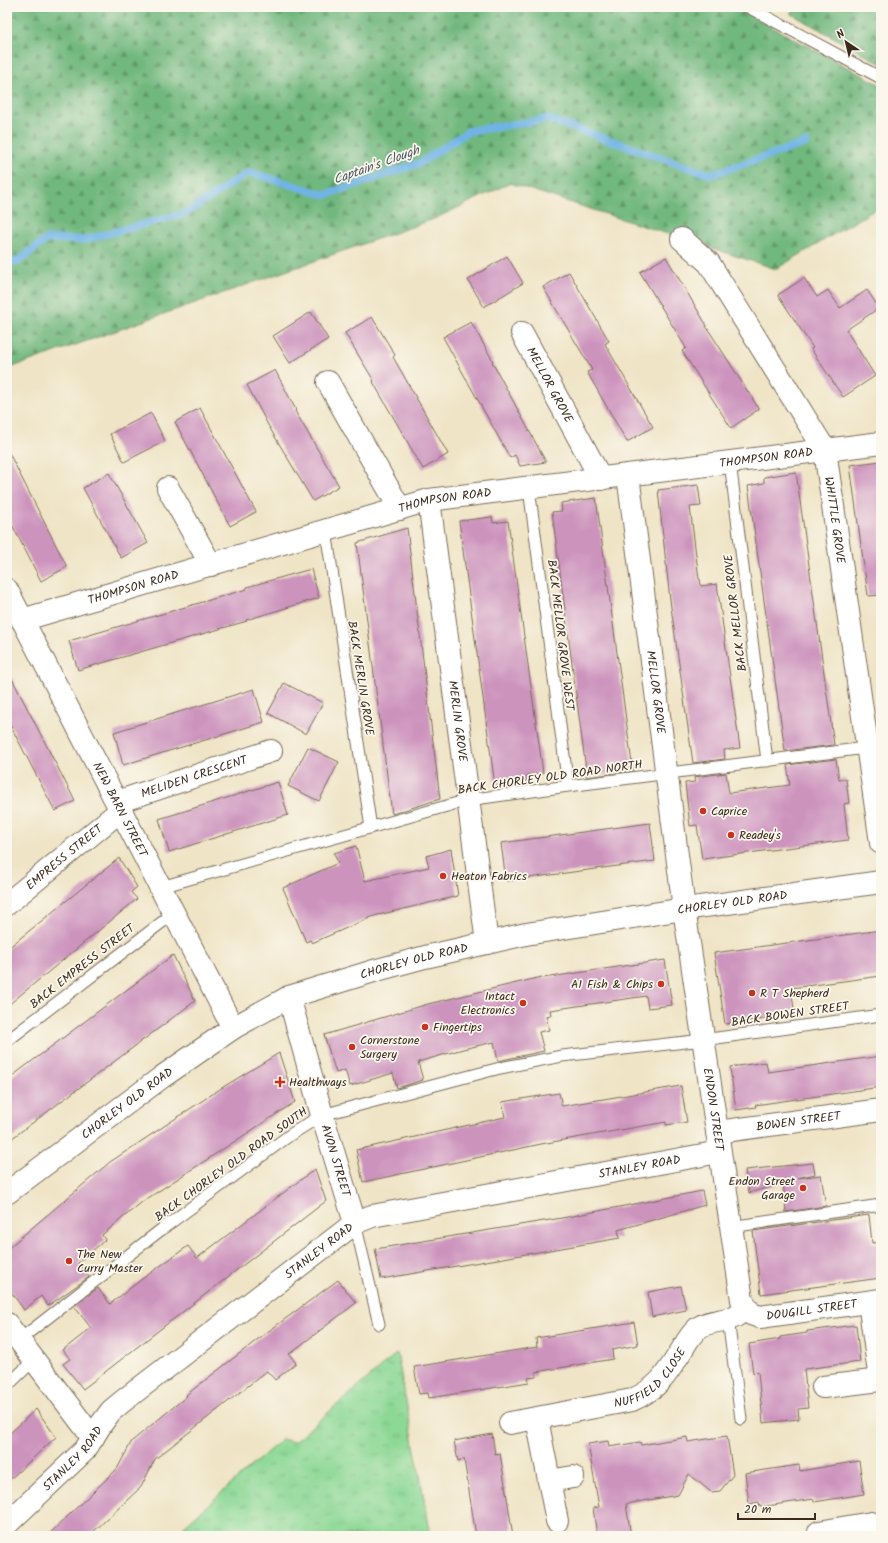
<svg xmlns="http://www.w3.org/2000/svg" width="888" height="1543" viewBox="0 0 888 1543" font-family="Kalam,sans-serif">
<defs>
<pattern id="grass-tufts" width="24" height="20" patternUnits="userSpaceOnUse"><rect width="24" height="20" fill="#8cd895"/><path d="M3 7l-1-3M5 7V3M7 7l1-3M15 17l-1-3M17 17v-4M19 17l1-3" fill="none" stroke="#7aba80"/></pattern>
<pattern id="forest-firs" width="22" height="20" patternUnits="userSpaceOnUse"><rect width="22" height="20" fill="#71b87e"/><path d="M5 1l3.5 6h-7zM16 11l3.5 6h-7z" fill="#5e9667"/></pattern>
</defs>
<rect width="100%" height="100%" fill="#fbf7ec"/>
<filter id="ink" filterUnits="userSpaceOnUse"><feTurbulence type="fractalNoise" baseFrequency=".025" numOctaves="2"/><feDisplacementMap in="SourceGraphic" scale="8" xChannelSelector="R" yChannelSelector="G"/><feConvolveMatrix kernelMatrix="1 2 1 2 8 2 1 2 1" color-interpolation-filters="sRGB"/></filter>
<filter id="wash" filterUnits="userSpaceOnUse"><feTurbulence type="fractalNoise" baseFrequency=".012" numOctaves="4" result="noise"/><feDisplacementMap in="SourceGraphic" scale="16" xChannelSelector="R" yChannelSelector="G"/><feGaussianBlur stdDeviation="0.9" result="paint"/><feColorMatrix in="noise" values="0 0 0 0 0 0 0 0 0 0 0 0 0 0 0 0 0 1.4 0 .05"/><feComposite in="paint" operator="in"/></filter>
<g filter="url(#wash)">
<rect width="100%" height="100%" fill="#efe4c6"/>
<path fill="url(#grass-tufts)" stroke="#64815a" d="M 397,1353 L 431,1536 L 173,1536 L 282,1439 L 294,1442 Z"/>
<path fill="url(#forest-firs)" stroke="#56714e" d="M 7,7 L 734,7 L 881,85 L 881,206 L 776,269 L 510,183 L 434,219 L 7,369 Z
M 803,7 L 881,7 L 881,64 L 790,13 Z"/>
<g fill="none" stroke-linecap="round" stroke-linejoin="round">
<path stroke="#70b4e6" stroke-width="8" d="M 7,261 L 17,262 L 47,239 L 84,240 L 186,213 L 249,172 L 325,195 L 420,163 L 469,131 L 548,119 L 708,174 L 716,173 L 806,143"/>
</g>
<g id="blocks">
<path fill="#cc93bd" d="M 507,256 L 523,283 L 484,307 L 468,280 Z
M 666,257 L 707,326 L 706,326 L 759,409 L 731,428 L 682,351 L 686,348 L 640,272 Z
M 569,272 L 609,341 L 605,344 L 653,427 L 627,442 L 587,372 L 592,370 L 543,287 Z
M 804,278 L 817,297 L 828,290 L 840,308 L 867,290 L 879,308 L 846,330 L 875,376 L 843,397 L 811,349 L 813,348 L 778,295 Z
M 311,312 L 328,339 L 290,363 L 273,336 Z
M 372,317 L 395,355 L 393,357 L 448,454 L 423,469 L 373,382 L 374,381 L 345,333 Z
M 471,322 L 493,361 L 492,362 L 546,462 L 520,466 L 515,455 L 510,458 L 443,337 Z
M 275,370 L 296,410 L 295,411 L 339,486 L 313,501 L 268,425 L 247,385 Z
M 200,408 L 256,512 L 230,526 L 175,422 Z
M 151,413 L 165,441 L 124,462 L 110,434 Z
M 7,449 L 67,567 L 41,581 L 7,515 Z
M 881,461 L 881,595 L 868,596 L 850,465 Z
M 796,472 L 834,745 L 785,751 L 748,486 L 764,483 L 764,477 Z
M 109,473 L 148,543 L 121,558 L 83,488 Z
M 698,485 L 701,506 L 690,507 L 699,579 L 700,579 L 701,586 L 717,584 L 740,748 L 724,750 L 725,759 L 693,763 L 670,600 L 658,490 Z
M 596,498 L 633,771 L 587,777 L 552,512 L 562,511 L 561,503 Z
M 492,517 L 493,523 L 508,521 L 543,773 L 527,775 L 528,782 L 495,786 L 459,521 Z
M 407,528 L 440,799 L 392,814 L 357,543 Z
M 311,569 L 319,598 L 246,620 L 247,621 L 78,670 L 69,641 L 247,589 L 247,587 Z
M 7,669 L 75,801 L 55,811 L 7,719 Z
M 284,683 L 323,703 L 306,734 L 268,713 Z
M 254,689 L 264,722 L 123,765 L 114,732 Z
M 308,747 L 339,762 L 319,801 L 288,786 Z
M 836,759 L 839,780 L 846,779 L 849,803 L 844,804 L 848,840 L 702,859 L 697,825 L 690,826 L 685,783 L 695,782 L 694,777 L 726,773 L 729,793 L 790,785 L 787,765 Z
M 278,782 L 288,815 L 169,852 L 159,819 Z
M 650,823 L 655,861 L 506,881 L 501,843 Z
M 356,846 L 365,881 L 429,867 L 426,856 L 451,849 L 458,896 L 374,916 L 312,943 L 310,940 L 306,942 L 283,888 L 338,863 L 334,853 Z
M 119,858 L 137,887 L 131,892 L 137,899 L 7,1006 L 7,949 Z
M 881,930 L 881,976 L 791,988 L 795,1015 L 725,1024 L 714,953 Z
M 173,955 L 195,1001 L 7,1142 L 7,1080 Z
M 665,960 L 672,1005 L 648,1008 L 646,996 L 550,1010 L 551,1015 L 546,1016 L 549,1030 L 539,1032 L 544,1051 L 498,1061 L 494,1042 L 463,1049 L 418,1062 L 423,1080 L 397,1088 L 393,1073 L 350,1086 L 345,1070 L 336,1073 L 324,1035 L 428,1004 L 542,977 L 543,978 Z
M 279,1053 L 295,1102 L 142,1202 L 102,1235 L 105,1240 L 78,1263 L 89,1277 L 48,1306 L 41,1296 L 24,1310 L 7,1286 L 7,1249 L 110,1162 L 220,1089 Z
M 881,1056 L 881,1087 L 755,1105 L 756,1107 L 736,1110 L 730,1067 L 766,1062 L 768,1072 Z
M 681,1086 L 687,1122 L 666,1125 L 666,1122 L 541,1144 L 363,1182 L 356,1150 L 505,1117 L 502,1102 L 559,1093 L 562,1106 Z
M 813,1163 L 815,1174 L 798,1178 L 821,1175 L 826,1206 L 786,1212 L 783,1183 L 749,1193 L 745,1170 Z
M 315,1169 L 326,1201 L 83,1389 L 63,1364 L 70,1359 L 63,1350 L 91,1328 L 74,1306 L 98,1288 L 110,1304 L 142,1279 L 188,1246 L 197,1258 Z
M 702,1191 L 705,1205 L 618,1230 L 620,1238 L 381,1279 L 375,1249 L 562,1218 Z
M 869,1215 L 872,1243 L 881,1242 L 881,1278 L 761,1294 L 753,1231 Z
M 338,1280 L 356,1303 L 289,1354 L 296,1363 L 275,1380 L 267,1371 L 155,1459 L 141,1487 L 89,1536 L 47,1536 L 117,1469 L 132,1441 L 187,1396 L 186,1395 L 262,1336 Z
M 681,1286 L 686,1310 L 652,1317 L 648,1292 Z
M 634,1322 L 638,1345 L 612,1350 L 613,1359 L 536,1372 L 536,1377 L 528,1378 L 529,1382 L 429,1398 L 428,1393 L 419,1394 L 414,1367 L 537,1347 L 536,1338 Z
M 856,1325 L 860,1362 L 804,1369 L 808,1408 L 798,1409 L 799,1419 L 763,1423 L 758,1372 L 753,1373 L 749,1344 L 780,1339 L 780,1337 L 807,1333 L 807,1331 Z
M 36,1409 L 56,1437 L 7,1482 L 7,1436 Z
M 492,1434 L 495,1454 L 500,1453 L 513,1536 L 476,1536 L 464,1459 L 458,1461 L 454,1441 Z
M 727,1436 L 733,1475 L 720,1491 L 711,1492 L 689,1474 L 678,1495 L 626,1504 L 631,1536 L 597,1536 L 593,1508 L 599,1507 L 588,1444 L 608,1441 L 609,1447 L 640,1442 L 641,1445 L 687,1437 L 688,1442 Z
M 859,1461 L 864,1494 L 814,1502 L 814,1499 L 760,1507 L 759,1502 L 749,1504 L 745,1473 L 799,1465 L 800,1471 Z"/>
</g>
</g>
<g filter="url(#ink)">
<use href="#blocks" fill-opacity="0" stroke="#7a6b59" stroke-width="1"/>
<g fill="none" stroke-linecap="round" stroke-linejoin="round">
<g stroke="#7a6b59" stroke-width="13">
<path id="lane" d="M 748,7 L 881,78
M 730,462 L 767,761
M 529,488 L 568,786
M 326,531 L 371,828
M 161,887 L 468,800 L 568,786 L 881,746
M 7,1041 L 174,913
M 355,1223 L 379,1324
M 730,1227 L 881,1205
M 728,1319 L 741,1419
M 19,1340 L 162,1229 L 290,1135 L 322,1115 L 500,1068 L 562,1056 L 703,1040 L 881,1015
M 7,1386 L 34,1360"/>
</g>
<g stroke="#7a6b59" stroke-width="24">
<g id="street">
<path id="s1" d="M 682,239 L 709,263 L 825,450 L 881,843"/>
<path id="s2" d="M 522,333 L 601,479"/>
<path d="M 328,382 L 400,509"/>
<path id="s3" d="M 628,475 L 684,909 L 742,1300 L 751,1314 L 760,1317 L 881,1300"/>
<path d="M 168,488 L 211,565"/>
<path id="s4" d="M 429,500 L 487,943"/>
<path id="s5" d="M 7,590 L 233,1028"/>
<path id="s6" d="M 22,620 L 429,500 L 881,443"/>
<path id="s7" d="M 117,802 L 271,751"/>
<path id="s8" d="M 7,904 L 121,810"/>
<path id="s9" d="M 289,997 L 322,1115 L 355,1223"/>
<path id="s10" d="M 717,1132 L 881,1110"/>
<path d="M 7,1324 L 93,1438"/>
<path d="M 823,1387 L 880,1380 L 869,1302"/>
<path d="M 537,1419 L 557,1521"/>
<path id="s11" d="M 510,1423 L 632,1400 C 660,1388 668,1372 683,1348 C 687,1341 692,1333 698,1328 C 709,1320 722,1322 734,1317 C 738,1315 742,1311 746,1308"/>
<path d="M 549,1481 L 573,1477"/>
<path id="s12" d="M 7,1524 L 85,1450 L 102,1423 L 111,1411 L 123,1401 L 355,1223 L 372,1216 L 719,1152"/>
<path d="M 819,1532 L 871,1523"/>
</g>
</g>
<g stroke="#7a6b59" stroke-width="24">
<g id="secondary">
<path id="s13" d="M 7,1193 L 162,1077 L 233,1028 L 289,997 L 377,970 L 425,957 L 526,934 L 684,909 L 881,882"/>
</g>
</g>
<use href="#lane" stroke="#fff" stroke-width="11"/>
<use href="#street" stroke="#fff" stroke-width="22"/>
<use href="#secondary" stroke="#fff" stroke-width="22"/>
</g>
</g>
<g fill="#c8321e" stroke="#fbf7ec" stroke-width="1.5">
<circle cx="703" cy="811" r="4"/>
<circle cx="731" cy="835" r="4"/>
<circle cx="443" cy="876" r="4"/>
<circle cx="661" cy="984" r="4"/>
<circle cx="752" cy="993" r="4"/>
<circle cx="523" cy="1003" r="4"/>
<circle cx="425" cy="1027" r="4"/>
<circle cx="352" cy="1047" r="4"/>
<path d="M278 1076h4v4h4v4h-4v4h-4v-4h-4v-4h4z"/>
<circle cx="803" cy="1188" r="4"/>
<circle cx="69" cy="1261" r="4"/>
</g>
<g text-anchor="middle" stroke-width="3.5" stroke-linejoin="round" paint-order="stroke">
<g font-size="12" fill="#3b2a1e" stroke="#fbf7ec">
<text dy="4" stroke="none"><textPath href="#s2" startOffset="59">MELLOR GROVE</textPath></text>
<text dy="4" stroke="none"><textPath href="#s6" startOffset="764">THOMPSON ROAD</textPath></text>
<text dy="4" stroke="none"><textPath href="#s6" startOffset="440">THOMPSON ROAD</textPath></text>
<text dy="4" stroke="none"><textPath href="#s1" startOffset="327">WHITTLE GROVE</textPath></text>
<text dy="4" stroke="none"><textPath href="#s6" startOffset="116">THOMPSON ROAD</textPath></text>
<text transform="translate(735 613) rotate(-97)" y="4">BACK MELLOR GROVE</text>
<text transform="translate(561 635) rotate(83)" y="4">BACK MELLOR GROVE WEST</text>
<text transform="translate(361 678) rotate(81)" y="4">BACK MERLIN GROVE</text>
<text dy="4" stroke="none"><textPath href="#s3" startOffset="219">MELLOR GROVE</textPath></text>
<text dy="4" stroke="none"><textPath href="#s4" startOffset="223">MERLIN GROVE</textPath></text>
<text dy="4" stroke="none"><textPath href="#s7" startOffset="81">MELIDEN CRESCENT</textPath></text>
<text transform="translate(550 777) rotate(-8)" y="4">BACK CHORLEY OLD ROAD NORTH</text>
<text dy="4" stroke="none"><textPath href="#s5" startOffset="247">NEW BARN STREET</textPath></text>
<text dy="4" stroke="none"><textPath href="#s8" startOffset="74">EMPRESS STREET</textPath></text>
<text dy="4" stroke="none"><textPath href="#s13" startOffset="798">CHORLEY OLD ROAD</textPath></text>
<text dy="4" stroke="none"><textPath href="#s13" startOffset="474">CHORLEY OLD ROAD</textPath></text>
<text transform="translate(82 966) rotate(-38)" y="4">BACK EMPRESS STREET</text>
<text transform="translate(790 1014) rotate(-8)" y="4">BACK BOWEN STREET</text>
<text dy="4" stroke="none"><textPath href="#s13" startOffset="150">CHORLEY OLD ROAD</textPath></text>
<text dy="4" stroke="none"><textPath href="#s3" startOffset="640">ENDON STREET</textPath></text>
<text dy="4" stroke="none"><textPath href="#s10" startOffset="82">BOWEN STREET</textPath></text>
<text dy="4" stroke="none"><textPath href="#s9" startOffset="170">AVON STREET</textPath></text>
<text transform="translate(231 1164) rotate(-36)" y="4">BACK CHORLEY OLD ROAD SOUTH</text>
<text dy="4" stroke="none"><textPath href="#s12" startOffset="753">STANLEY ROAD</textPath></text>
<text dy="4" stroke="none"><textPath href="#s12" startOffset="417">STANLEY ROAD</textPath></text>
<text dy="4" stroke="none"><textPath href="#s3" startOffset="911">DOUGILL STREET</textPath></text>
<text dy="4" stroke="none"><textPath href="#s11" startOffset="152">NUFFIELD CLOSE</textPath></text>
<text dy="4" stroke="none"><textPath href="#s12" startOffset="93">STANLEY ROAD</textPath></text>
</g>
<g font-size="12" fill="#3b2a1e" stroke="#fbf7ec" text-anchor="start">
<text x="711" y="815">Caprice</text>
<text x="739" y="839">Readey's</text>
<text x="451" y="880">Heaton Fabrics</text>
<text x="653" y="988" text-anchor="end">A1 Fish &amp; Chips</text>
<text x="760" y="997">R T Shepherd</text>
<text x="515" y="1000" text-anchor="end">Intact<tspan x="515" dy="14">Electronics</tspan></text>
<text x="433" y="1031">Fingertips</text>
<text x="360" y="1044">Cornerstone<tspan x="360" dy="14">Surgery</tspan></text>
<text x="289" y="1086">Healthways</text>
<text x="795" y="1185" text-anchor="end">Endon Street<tspan x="795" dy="14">Garage</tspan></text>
<text x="77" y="1258">The New<tspan x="77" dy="14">Curry Master</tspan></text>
</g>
<g font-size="13" font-style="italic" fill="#4e5a64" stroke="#fbf7ec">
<text transform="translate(376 164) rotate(-20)" y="5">Captain's Clough</text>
</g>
</g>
<rect width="888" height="1543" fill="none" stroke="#fbf7ec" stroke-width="24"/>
<g transform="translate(846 42) rotate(325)" stroke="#fbf7ec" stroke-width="3" paint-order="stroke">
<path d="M0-3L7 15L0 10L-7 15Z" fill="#3b2a1e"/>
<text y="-6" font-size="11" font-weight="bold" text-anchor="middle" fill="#3b2a1e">N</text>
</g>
<path d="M738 1513v6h77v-6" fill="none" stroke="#3b2a1e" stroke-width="2"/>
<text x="744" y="1513" font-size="12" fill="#3b2a1e" stroke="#fbf7ec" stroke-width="3" paint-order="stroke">20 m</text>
</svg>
